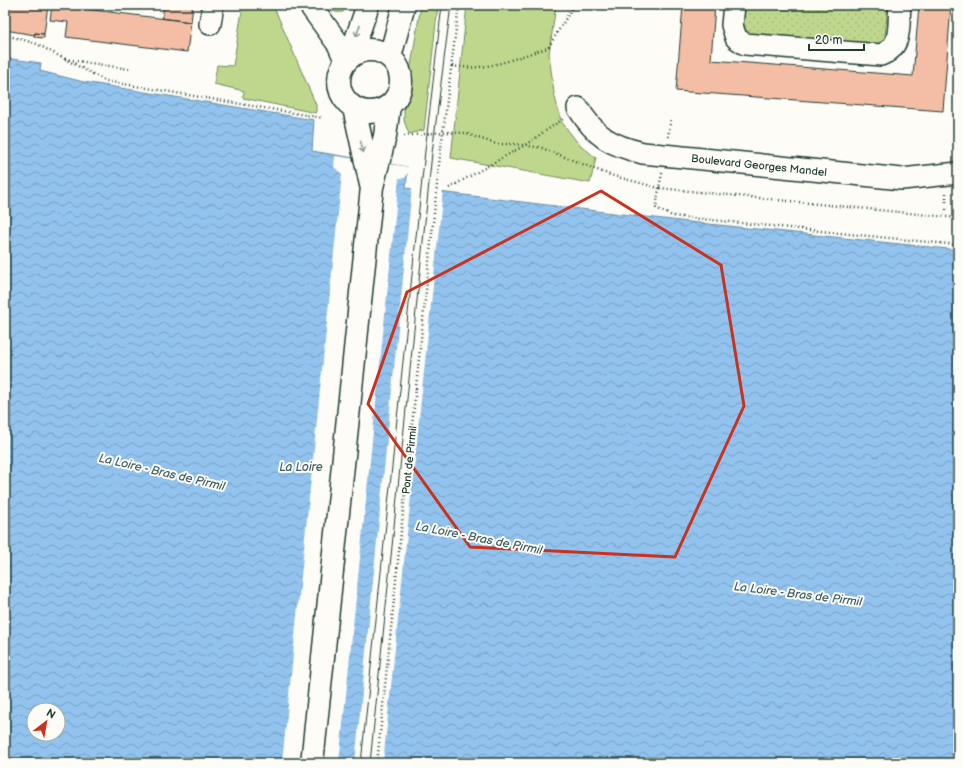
<svg xmlns="http://www.w3.org/2000/svg" width="963" height="768" viewBox="0 0 963 768" font-family="'Balsamiq Sans',sans-serif">
<defs>
<pattern id="garden-dots" width="8" height="8" patternUnits="userSpaceOnUse"><rect width="8" height="8" fill="#bfd78d"/><path d="M2 2h.1M6 6h.1" fill="none" stroke="#a4b97a" stroke-width="1.8" stroke-linecap="round"/></pattern>
<pattern id="water-waves" width="16" height="10" patternUnits="userSpaceOnUse"><rect width="16" height="10" fill="#92c3ee"/><path d="M0 5q4-4 8 0t8 0" fill="none" stroke="#77a0c2"/></pattern>
</defs>
<rect width="100%" height="100%" fill="#fdfcf7"/>
<filter id="ink" filterUnits="userSpaceOnUse"><feTurbulence type="fractalNoise" baseFrequency=".025" numOctaves="2"/><feDisplacementMap in="SourceGraphic" scale="8" xChannelSelector="R" yChannelSelector="G"/><feConvolveMatrix kernelMatrix="1 2 1 2 8 2 1 2 1" color-interpolation-filters="sRGB"/></filter>
<g filter="url(#ink)">
<path fill="#bfd78d" stroke="#6f8a60" d="M 243,5 L 273,5 L 316,105 L 316,113 L 243,98 L 244,91 L 214,84 L 217,65 L 233,66 Z
M 326,5 L 346,5 L 343,12 C 336,13 331,12 326,5 Z
M 421,5 L 438,5 L 424,130 L 409,134 L 404,121 L 404,108 Z
M 467,5 L 556,5 L 549,54 L 554,93 L 561,121 L 577,142 L 596,158 L 590,183 L 451,158 Z"/>
<path fill="url(#garden-dots)" stroke="#6f8a60" d="M 740,5 L 888,5 L 884,45 L 750,34 L 738,23 Z"/>
<path fill="url(#water-waves)" stroke="#648da4" fill-rule="evenodd" d="M 5,58 L 41,63 L 40,71 L 84,82 L 314,120 L 312,151 L 408,167 L 406,188 L 680,221 L 958,250 L 958,763 L 5,763 ZM 34,710 L 58,710 L 58,734 L 34,734 Z"/>
<path fill="#fdfcf7" d="M 335,156 L 410,167 L 409,173 L 408,173 L 405,178 L 399,178 L 339,763 L 282,763 L 342,174 L 334,167 Z
M 412,187 L 443,190 L 383,763 L 355,763 Z"/>
<path fill="#f3bea5" stroke="#1f3d34" d="M 5,5 L 48,5 L 44,34 L 35,33 L 35,35 L 5,30 Z
M 52,5 L 191,22 L 187,52 L 66,37 L 68,22 L 50,20 Z
M 164,5 L 193,5 L 191,22 L 162,18 Z
M 683,5 L 715,5 L 711,60 L 913,76 L 919,5 L 951,5 L 943,111 L 676,91 Z
M 35,33 L 44,34 L 44,38 L 34,37 Z"/>
<g fill="none" stroke-linecap="round" stroke-linejoin="round">
<g stroke="#1f3d34" stroke-width="24">
<path id="street" d="M 734,5 L 732,25 L 736,38 L 745,44 L 881,55 C 903,47 898,25 900,5
M 210,24 L 213,5
M 578,108 C 596,137 610,145 643,153 L 902,179 L 958,173"/>
</g>
<g stroke="#1f3d34" stroke-width="25">
<path id="secondary" d="M 310,5 L 339,45 L 346,61
M339 81a31 31 0 1 1 62 0a31 31 0 1 1-62 0Z
M 350,57 L 368,5
M 390,57 L 404,5
M 354,108 L 371,185
M 312,763 L 372,187 L 385,136 L 389,106"/>
</g>
<path stroke="#1f3d34" stroke-width="2.5" stroke-dasharray="1 3" stroke-linecap="butt" d="M 5,35 L 35,43 L 106,81 L 323,118
M 65,59 L 129,69
M 452,66 C 490,72 512,58 548,48 L 574,5
M 404,136 L 444,132 L 464,133 L 496,144 L 515,144 L 542,148 L 610,175 L 659,188 L 656,208 L 672,216 L 958,245
M 668,137 L 671,118
M 662,173 L 659,188 L 958,218
M 449,188 L 525,145 L 563,119
M 946,193 L 946,217
M 377,763 L 440,156 L 459,5"/>
<use href="#street" stroke="#fdfcf7" stroke-width="21"/>
<use href="#secondary" stroke="#fdfcf7" stroke-width="22"/>
<path stroke="#1f3d34" stroke-width="1" d="M 361,763 L 425,151 L 442,5
M 370,763 L 432,153 L 451,5"/>
</g>
<defs><path id="oneway-shaft" d="M-6 0H5M1.5-3L5.5 0L1.5 3" fill="none" stroke-width="1.6" stroke-linecap="round" stroke-linejoin="round"/></defs>
<g stroke="#8e9c96">
<use href="#oneway-shaft" transform="translate(358 31) rotate(109)"/>
<use href="#oneway-shaft" transform="translate(362 147) rotate(76)"/>
</g>
</g>
<path fill="none" stroke="#c8321e" stroke-width="3" stroke-linejoin="round" d="M 601,191 L 721,265 L 744,406 L 675,557 L 470,547 L 368,404 L 407,292 Z"/>
<g text-anchor="middle" stroke-width="4" stroke-linejoin="round" paint-order="stroke">
<g font-size="11" fill="#1f3d34" stroke="#fdfcf7">
<text transform="translate(759 165) rotate(6)" y="4">Boulevard Georges Mandel</text>
<text transform="translate(409 460) rotate(-84)" y="4">Pont de Pirmil</text>
</g>
<g font-size="12" font-style="italic" fill="#3c5e62" stroke="#fdfcf7">
<text x="301" y="471">La Loire</text>
<text transform="translate(162 472) rotate(13)" y="4">La Loire - Bras de Pirmil</text>
<text transform="translate(479 538) rotate(11)" y="4">La Loire - Bras de Pirmil</text>
<text transform="translate(798 594) rotate(7)" y="4">La Loire - Bras de Pirmil</text>
</g>
</g>
<rect width="963" height="768" fill="none" stroke="#fdfcf7" stroke-width="20"/>
<rect x="10" y="10" width="943" height="748" fill="none" stroke="#1f3d34" stroke-width="1.5" filter="url(#ink)"/>
<g transform="translate(46 722) rotate(31)"><circle r="19" fill="#fdfcf7" stroke="#a4b0a9"/>
<path d="M0-3L7 15L0 10L-7 15Z" fill="#c8321e"/>
<text y="-6" font-size="11" font-weight="bold" text-anchor="middle" fill="#1f3d34">N</text>
</g>
<path d="M809 44v6h55v-6" fill="none" stroke="#1f3d34" stroke-width="2"/>
<text x="815" y="44" font-size="12" fill="#1f3d34" stroke="#fdfcf7" stroke-width="3" paint-order="stroke">20 m</text>
</svg>
